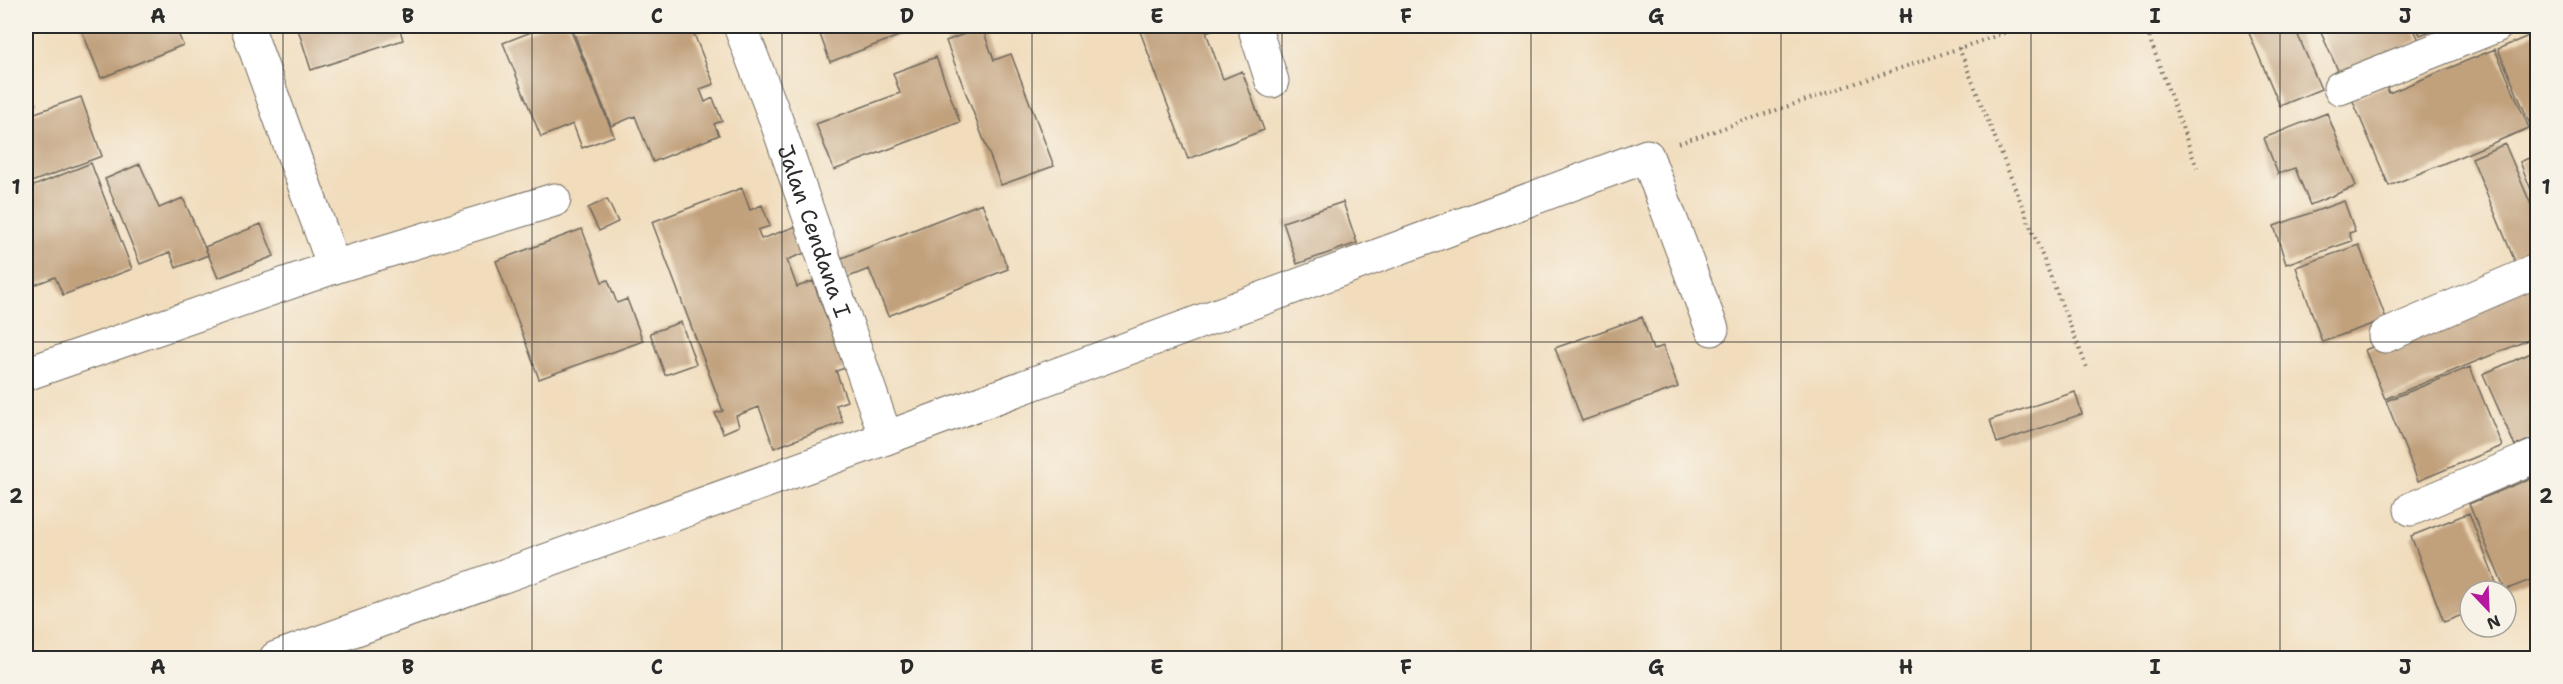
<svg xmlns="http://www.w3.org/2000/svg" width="2563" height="684" viewBox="0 0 2563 684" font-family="'Shantell Sans',sans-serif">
<rect width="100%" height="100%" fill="#f7f3e8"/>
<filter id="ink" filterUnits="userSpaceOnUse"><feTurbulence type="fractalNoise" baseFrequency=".0167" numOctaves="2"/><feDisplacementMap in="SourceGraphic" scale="12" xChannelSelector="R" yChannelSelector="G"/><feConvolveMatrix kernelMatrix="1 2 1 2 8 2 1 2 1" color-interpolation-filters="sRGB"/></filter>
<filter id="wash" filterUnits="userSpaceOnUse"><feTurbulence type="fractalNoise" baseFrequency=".008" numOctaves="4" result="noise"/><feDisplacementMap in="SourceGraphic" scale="24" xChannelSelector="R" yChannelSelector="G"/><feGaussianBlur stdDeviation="1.35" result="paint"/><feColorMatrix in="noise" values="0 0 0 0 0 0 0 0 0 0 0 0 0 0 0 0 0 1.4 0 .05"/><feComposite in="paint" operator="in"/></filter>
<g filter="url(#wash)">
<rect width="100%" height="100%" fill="#f1dcbb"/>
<g id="blocks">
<path fill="#c1a07b" d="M 80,26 L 175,26 L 183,45 L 101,78 Z
M 264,26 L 279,26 L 266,30 Z
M 297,26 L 399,26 L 403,40 L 311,70 Z
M 543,26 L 569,26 L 614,136 L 582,148 L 573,124 L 541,137 L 503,43 L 544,27 Z
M 571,26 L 715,26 L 694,34 L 714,84 L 700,89 L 705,102 L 713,98 L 722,121 L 714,124 L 719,135 L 653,162 L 635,116 L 611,126 Z
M 817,26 L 910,26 L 912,31 L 830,62 Z
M 1138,26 L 1223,26 L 1206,32 L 1223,79 L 1242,71 L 1264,130 L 1188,159 Z
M 2246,26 L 2294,26 L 2321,89 L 2280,106 Z
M 2318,26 L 2412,26 L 2419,40 L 2340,75 Z
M 2416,26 L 2445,26 L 2420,35 Z
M 982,27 L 994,60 L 1011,54 L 1054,166 L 1001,185 L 946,41 Z
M 2538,32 L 2538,135 L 2535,136 L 2498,49 Z
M 2495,49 L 2529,128 L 2389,186 L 2352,99 L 2386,86 L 2389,93 Z
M 936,57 L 960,122 L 834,170 L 816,124 L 900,93 L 893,73 Z
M 26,80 L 36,104 L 26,108 Z
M 81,97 L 102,156 L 26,184 L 26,116 Z
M 2327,113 L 2356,186 L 2310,205 L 2295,168 L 2278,174 L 2264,138 Z
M 2505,144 L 2538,221 L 2538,261 L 2518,269 L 2472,158 Z
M 2538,154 L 2538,205 L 2537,205 L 2520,162 Z
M 91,163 L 132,269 L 63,295 L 55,277 L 26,288 L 26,189 Z
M 140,164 L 159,208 L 183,198 L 208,255 L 176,268 L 170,252 L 140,264 L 105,179 Z
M 742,188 L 750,210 L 762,205 L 770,226 L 758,230 L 761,239 L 797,226 L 807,252 L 787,260 L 797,287 L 813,281 L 845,368 L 836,371 L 847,401 L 836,405 L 843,422 L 774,448 L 759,407 L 736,416 L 739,426 L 723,433 L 715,413 L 723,411 L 652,222 Z
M 607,199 L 618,222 L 599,231 L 588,208 Z
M 2344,201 L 2355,231 L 2349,233 L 2352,241 L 2286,264 L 2274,226 Z
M 1343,202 L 1357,243 L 1297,264 L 1283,222 Z
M 982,203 L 1008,269 L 888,316 L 869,269 L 846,278 L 839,259 Z
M 261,224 L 274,256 L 218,278 L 205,247 Z
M 582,229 L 602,282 L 608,280 L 617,303 L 627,299 L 643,341 L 539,379 L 496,261 Z
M 2359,245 L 2386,319 L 2322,342 L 2296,267 Z
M 2538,284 L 2538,336 L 2385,399 L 2365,350 L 2486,299 Z
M 1642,317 L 1653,350 L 1663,346 L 1678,387 L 1582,421 L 1555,348 Z
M 681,322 L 696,364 L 665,375 L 650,333 Z
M 2538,350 L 2538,436 L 2515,446 L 2483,374 Z
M 2470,367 L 2502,446 L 2418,481 L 2386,401 Z
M 2075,392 L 2082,414 L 1997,443 L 1990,420 Z
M 2538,475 L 2538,577 L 2505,590 L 2469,504 Z
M 2469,513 L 2497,585 L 2481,591 L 2470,591 L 2468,596 L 2470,612 L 2444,622 L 2411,536 Z"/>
</g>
</g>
<g filter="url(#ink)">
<use href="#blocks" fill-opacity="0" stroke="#70695d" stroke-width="1.5"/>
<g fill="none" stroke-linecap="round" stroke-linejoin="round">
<g stroke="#70695d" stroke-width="35">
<g id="minor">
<path d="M 247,26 L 334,267"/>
<path id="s1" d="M 740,26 L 776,120 L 886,438"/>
<path d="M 1254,26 L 1272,81"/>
<path d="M 2340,88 L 2496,26"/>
<path d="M 2385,336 L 2538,270"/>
<path d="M 26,374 L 334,267 L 554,200"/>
<path d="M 2411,509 L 2538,455"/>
<path d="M 276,658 L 886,438 L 1647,156 L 1712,329"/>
</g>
</g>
<path stroke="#70695d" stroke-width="4" stroke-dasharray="1.5 4.5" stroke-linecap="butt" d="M 2145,26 L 2197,168
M 1959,48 L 2088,370
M 1679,143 L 2025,26"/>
<use href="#minor" stroke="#fff" stroke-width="33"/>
</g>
</g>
<path fill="none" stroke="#2b2b2b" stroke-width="1.5" stroke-opacity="0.55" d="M 283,26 L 283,658M 532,26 L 532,658M 782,26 L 782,658M 1032,26 L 1032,658M 1282,26 L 1282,658M 1531,26 L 1531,658M 1781,26 L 1781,658M 2031,26 L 2031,658M 2280,26 L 2280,658M 26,342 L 2538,342"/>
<g text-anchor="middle" stroke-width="5" stroke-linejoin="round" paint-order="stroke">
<g font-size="22" fill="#2b2b2b" stroke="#f7f3e8">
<text dy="8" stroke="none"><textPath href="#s1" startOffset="218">Jalan Cendana I</textPath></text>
</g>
</g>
<rect width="2563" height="684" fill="none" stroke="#f7f3e8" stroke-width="66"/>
<g transform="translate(2488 609) rotate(157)"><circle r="28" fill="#f7f3e8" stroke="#a5a39c" stroke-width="1.5"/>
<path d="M0-4.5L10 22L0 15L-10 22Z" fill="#b5179e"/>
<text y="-9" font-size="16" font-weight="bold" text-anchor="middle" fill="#2b2b2b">N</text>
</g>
<rect x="33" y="33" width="2497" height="618" fill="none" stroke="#2b2b2b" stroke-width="2"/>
<g font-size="20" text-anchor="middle" font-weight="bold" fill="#2b2b2b">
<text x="158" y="23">A</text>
<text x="408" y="23">B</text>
<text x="657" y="23">C</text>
<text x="907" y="23">D</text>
<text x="1157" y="23">E</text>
<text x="1406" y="23">F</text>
<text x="1656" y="23">G</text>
<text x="1906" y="23">H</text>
<text x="2155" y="23">I</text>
<text x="2405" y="23">J</text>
<text x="16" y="194">1</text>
<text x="2546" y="194">1</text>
<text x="16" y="503">2</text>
<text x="2546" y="503">2</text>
<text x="158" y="674">A</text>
<text x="408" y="674">B</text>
<text x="657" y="674">C</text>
<text x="907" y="674">D</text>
<text x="1157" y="674">E</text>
<text x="1406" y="674">F</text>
<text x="1656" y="674">G</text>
<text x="1906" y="674">H</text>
<text x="2155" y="674">I</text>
<text x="2405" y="674">J</text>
</g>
</svg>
